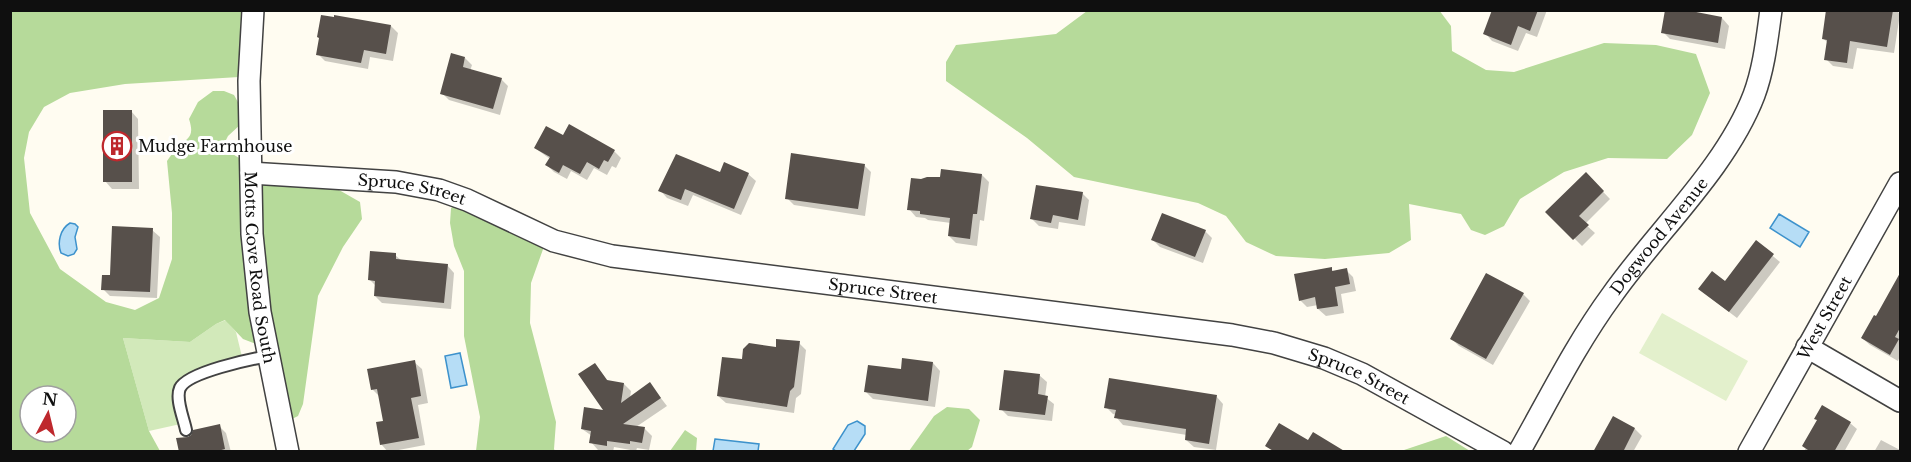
<svg xmlns="http://www.w3.org/2000/svg" width="1911" height="462" viewBox="0 0 1911 462" font-family="'Libre Baskerville',serif">
<rect width="100%" height="100%" fill="#fffcf1"/>
<path fill="#d2e9ba" d="M 226,320 L 236,332 L 243,361 L 183,385 L 185,423 L 149,431 L 123,338 L 190,342 L 216,324 Z"/>
<path fill="#b6da9a" fill-rule="evenodd" d="M 209,10 L 241,12 L 239,77 L 125,84 L 70,93 L 44,107 L 29,132 L 24,158 L 30,213 L 60,269 L 106,302 L 135,310 L 159,298 L 172,259 L 172,213 L 167,161 C 170,157 173,152 176,149 C 188,137 195,138 189,119 L 198,102 L 213,91 L 224,91 L 234,95 L 244,113 L 241,124 L 228,136 L 224,144 L 226,150 L 259,170 L 332,186 L 360,202 L 362,219 L 343,247 L 318,296 L 303,404 L 298,416 L 292,419 L 285,415 L 256,344 L 243,339 L 225,320 L 216,324 L 190,342 L 123,338 L 149,431 L 160,451 L 11,451 L 10,11 ZM 30,396 L 66,396 L 66,432 L 30,432 Z
M 1439,10 L 1451,26 L 1452,51 L 1486,70 L 1514,72 L 1604,43 L 1656,45 L 1696,54 L 1710,93 L 1692,135 L 1667,159 L 1608,158 L 1564,172 L 1520,199 L 1504,226 L 1485,235 L 1471,230 L 1461,214 L 1409,204 L 1411,240 L 1389,253 L 1325,259 L 1276,256 L 1246,242 L 1226,216 L 1198,203 L 1074,177 L 1027,138 L 946,81 L 946,62 L 956,45 L 1056,34 L 1087,11 Z
M 467,200 L 547,238 L 531,283 L 530,323 L 556,422 L 554,449 L 555,451 L 476,451 L 480,417 L 464,336 L 464,271 L 454,246 L 450,223 L 451,208 Z
M 947,407 L 969,409 L 980,420 L 972,447 L 967,451 L 909,451 L 934,416 Z
M 685,430 L 697,438 L 696,451 L 670,451 Z
M 1446,436 L 1470,451 L 1401,451 Z"/>
<path fill="#e3f0cc" d="M 1662,313 L 1748,361 L 1726,401 L 1639,353 Z"/>
<path fill="#b6ddf6" stroke="#3d92cc" stroke-width="1.5" d="M 1779,214 L 1809,232 L 1800,247 L 1770,228 Z
M 70,223 L 75,224 L 78,227 L 75,237 L 77,249 L 74,254 L 68,256 L 61,253 C 57,243 60,229 70,223 Z
M 460,353 L 467,385 L 451,388 L 445,356 Z
M 857,421 L 865,426 L 865,434 L 854,451 L 836,451 L 833,449 L 848,425 Z
M 715,439 L 759,444 L 758,451 L 713,451 Z"/>
<path fill="#0003" d="M 1494,10 L 1547,10 L 1537,37 L 1526,33 L 1518,51 L 1492,41 L 1485,33 Z
M 1667,10 L 1696,10 L 1696,14 L 1722,18 L 1729,26 L 1725,49 L 1670,39 L 1663,32 Z
M 1832,10 L 1896,10 L 1900,14 L 1894,53 L 1857,48 L 1853,69 L 1833,66 L 1826,59 L 1828,43 L 1824,39 Z
M 391,26 L 398,33 L 393,61 L 370,57 L 368,69 L 325,61 L 318,54 Z
M 465,58 L 472,65 L 470,71 L 501,79 L 508,86 L 500,115 L 449,100 L 442,93 Z
M 131,111 L 138,119 L 139,189 L 112,189 L 105,181 Z
M 563,137 L 614,151 L 621,158 L 616,168 L 612,166 L 607,175 L 594,168 L 587,180 L 571,171 L 567,179 L 554,172 L 547,165 L 550,159 L 535,148 Z
M 864,165 L 871,172 L 865,216 L 794,205 L 787,198 Z
M 720,174 L 748,174 L 756,181 L 741,215 L 693,195 L 688,206 L 667,198 L 660,190 Z
M 1586,174 L 1610,199 L 1585,224 L 1595,233 L 1582,246 L 1548,212 Z
M 982,175 L 989,182 L 984,221 L 980,220 L 977,246 L 956,243 L 949,236 L 951,223 L 928,220 L 925,218 L 916,217 L 909,209 L 921,180 Z
M 1082,193 L 1089,200 L 1085,226 L 1059,222 L 1058,229 L 1039,226 L 1032,219 Z
M 152,230 L 160,237 L 157,298 L 110,296 L 103,289 Z
M 1205,231 L 1212,238 L 1203,263 L 1160,247 L 1153,240 Z
M 1756,242 L 1780,262 L 1737,318 L 1708,296 L 1725,283 Z
M 395,255 L 402,261 L 447,265 L 454,273 L 451,309 L 382,303 L 375,296 L 376,286 L 369,279 Z
M 1331,269 L 1334,272 L 1346,270 L 1353,277 L 1356,291 L 1341,294 L 1344,313 L 1326,316 L 1318,309 L 1318,305 L 1307,307 L 1300,300 Z
M 1900,276 L 1900,356 L 1898,361 L 1870,345 L 1862,338 L 1876,318 Z
M 1523,294 L 1530,301 L 1493,365 L 1459,346 L 1452,339 Z
M 799,343 L 806,350 L 801,394 L 796,398 L 794,413 L 726,403 L 718,396 L 743,361 L 777,348 Z
M 414,362 L 422,369 L 428,403 L 418,405 L 425,445 L 388,452 L 381,444 L 384,422 L 380,397 L 372,389 Z
M 933,363 L 940,371 L 935,407 L 873,399 L 866,392 L 902,371 Z
M 595,365 L 609,382 L 624,384 L 631,391 L 630,398 L 650,384 L 667,406 L 636,427 L 644,428 L 652,436 L 649,450 L 637,448 L 636,451 L 614,447 L 613,452 L 610,452 L 598,450 L 591,442 L 592,436 L 582,429 L 606,412 Z
M 1039,375 L 1047,382 L 1045,397 L 1054,404 L 1052,421 L 1008,416 L 1001,409 Z
M 1216,396 L 1223,404 L 1216,450 L 1194,447 L 1186,440 L 1187,435 L 1123,425 L 1116,417 L 1116,415 L 1113,414 L 1106,407 Z
M 1822,407 L 1850,423 L 1857,429 L 1844,452 L 1804,452 L 1818,421 Z
M 1613,418 L 1635,429 L 1642,436 L 1633,452 L 1595,452 Z
M 219,426 L 226,433 L 231,452 L 181,452 L 189,439 Z
M 1881,440 L 1900,450 L 1900,452 L 1874,452 Z"/>
<path fill="#57504b" d="M 1492,10 L 1538,10 L 1530,31 L 1518,26 L 1511,45 L 1483,34 Z
M 1665,10 L 1686,10 L 1722,17 L 1718,43 L 1661,33 Z
M 1826,10 L 1893,10 L 1887,47 L 1850,41 L 1847,63 L 1824,60 L 1827,40 L 1822,39 Z
M 321,15 L 334,17 L 334,15 L 391,25 L 386,54 L 364,50 L 361,63 L 316,55 L 319,38 L 317,37 Z
M 451,53 L 465,57 L 463,67 L 502,78 L 493,109 L 440,94 Z
M 103,110 L 132,110 L 132,182 L 103,182 Z
M 569,124 L 615,150 L 608,162 L 604,160 L 599,169 L 587,162 L 580,174 L 563,165 L 559,173 L 545,165 L 550,157 L 534,148 L 546,126 L 563,135 Z
M 791,153 L 865,164 L 858,209 L 785,199 Z
M 676,154 L 720,172 L 724,162 L 749,173 L 734,209 L 685,189 L 681,200 L 658,191 Z
M 941,169 L 982,174 L 977,214 L 973,214 L 970,239 L 948,236 L 950,218 L 920,214 L 920,211 L 907,210 L 911,178 L 921,179 L 927,177 L 940,177 Z
M 1586,172 L 1604,191 L 1579,216 L 1589,225 L 1573,240 L 1545,212 Z
M 1036,185 L 1083,192 L 1078,220 L 1053,215 L 1051,223 L 1030,219 Z
M 1162,213 L 1206,230 L 1195,257 L 1151,240 Z
M 112,226 L 153,228 L 150,292 L 101,290 L 102,275 L 110,275 Z
M 1756,240 L 1774,254 L 1729,312 L 1698,289 L 1712,271 L 1725,281 Z
M 370,251 L 396,253 L 396,259 L 448,264 L 444,303 L 374,296 L 375,281 L 368,280 Z
M 1332,267 L 1332,271 L 1347,268 L 1350,284 L 1335,287 L 1338,306 L 1317,309 L 1315,297 L 1299,301 L 1294,274 Z
M 1486,273 L 1524,293 L 1486,359 L 1450,339 Z
M 1900,273 L 1900,328 L 1895,337 L 1899,339 L 1890,355 L 1861,338 L 1874,315 L 1876,316 Z
M 776,339 L 800,341 L 794,387 L 790,391 L 787,407 L 717,396 L 722,357 L 742,359 L 743,349 L 749,343 L 776,347 Z
M 902,358 L 933,362 L 928,401 L 864,392 L 868,365 L 901,369 Z
M 415,360 L 421,396 L 411,398 L 419,438 L 380,445 L 376,422 L 383,421 L 377,389 L 371,390 L 367,369 Z
M 595,363 L 607,380 L 624,383 L 621,403 L 650,382 L 661,398 L 623,424 L 645,427 L 642,443 L 630,441 L 630,444 L 607,441 L 607,446 L 589,443 L 591,431 L 581,429 L 584,407 L 603,410 L 578,374 Z
M 1004,370 L 1040,374 L 1038,394 L 1048,396 L 1045,415 L 999,410 Z
M 1109,378 L 1217,395 L 1209,444 L 1185,440 L 1186,429 L 1114,418 L 1116,410 L 1104,408 Z
M 1822,405 L 1851,422 L 1834,452 L 1811,452 L 1802,446 L 1817,420 L 1814,419 Z
M 1613,416 L 1635,428 L 1623,452 L 1593,452 Z
M 1279,423 L 1308,440 L 1313,432 L 1346,452 L 1275,452 L 1265,446 Z
M 220,424 L 225,449 L 214,452 L 179,452 L 176,438 L 188,437 L 191,435 L 193,430 Z"/>
<g fill="none" stroke-linecap="round" stroke-linejoin="round">
<g stroke="#424242" stroke-width="14">
<path id="service" d="M 186,430 C 184,419 175,399 180,388 C 188,372 251,359 269,356"/>
</g>
<g stroke="#424242" stroke-width="24">
<g id="minor">
<path id="s1" d="M 253,10 L 249,81 L 252,234 L 260,312 L 288,452"/>
<path id="s2" d="M 251,173 L 396,182 L 439,190 L 467,200 L 554,241 L 612,256 L 1232,335 L 1274,343 L 1324,358 L 1362,374 L 1503,452"/>
<path d="M 1807,347 L 1900,401"/>
<path id="s3" d="M 1519,452 C 1549,399 1576,344 1612,295 C 1657,231 1726,168 1754,95 C 1764,68 1767,39 1771,10"/>
<path id="s4" d="M 1749,452 L 1900,183"/>
</g>
</g>
<use href="#service" stroke="#fff" stroke-width="10"/>
<use href="#minor" stroke="#fff" stroke-width="21"/>
</g>
<defs>
<g id="building-ring" transform="scale(1.5)"><circle r="9.5" fill="#fff" stroke="#be282d" stroke-width="1.5"/><path d="M-4-6H4V6H1V3H-1V6H-4ZM-2.5-4.3h1.7v1.8h-1.7ZM.8-4.3h1.7v1.8H.8ZM-2.5-1h1.7V.8h-1.7ZM.8-1h1.7V.8H.8Z" fill="#be282d"/></g>
</defs>
<g fill-rule="evenodd">
<use href="#building-ring" x="117" y="146"/>
</g>
<g text-anchor="middle" stroke-width="6" stroke-linejoin="round" paint-order="stroke">
<g font-size="16" fill="#0f0f0f" stroke="#fff" text-anchor="start">
<text x="138" y="152">Mudge Farmhouse</text>
</g>
<g font-size="16" fill="#0f0f0f" stroke="#fff">
<text dy="6" stroke="none"><textPath href="#s2" startOffset="162">Spruce Street</textPath></text>
<text dy="6" stroke="none"><textPath href="#s3" startOffset="258">Dogwood Avenue</textPath></text>
<text dy="6" stroke="none"><textPath href="#s1" startOffset="258">Motts Cove Road South</textPath></text>
<text dy="6" stroke="none"><textPath href="#s2" startOffset="648">Spruce Street</textPath></text>
<text dy="6" stroke="none"><textPath href="#s4" startOffset="154">West Street</textPath></text>
<text dy="6" stroke="none"><textPath href="#s2" startOffset="1134">Spruce Street</textPath></text>
</g>
</g>
<rect width="1911" height="462" fill="none" stroke="#0f0f0f" stroke-width="24"/>
<g transform="translate(48 414) rotate(7)"><circle r="28" fill="#ffffff" stroke="#9f9f9f" stroke-width="1.5"/>
<path d="M0-4.5L10 22L0 15L-10 22Z" fill="#be282d"/>
<text y="-9" font-size="16" font-weight="bold" text-anchor="middle" fill="#0f0f0f">N</text>
</g>
</svg>
